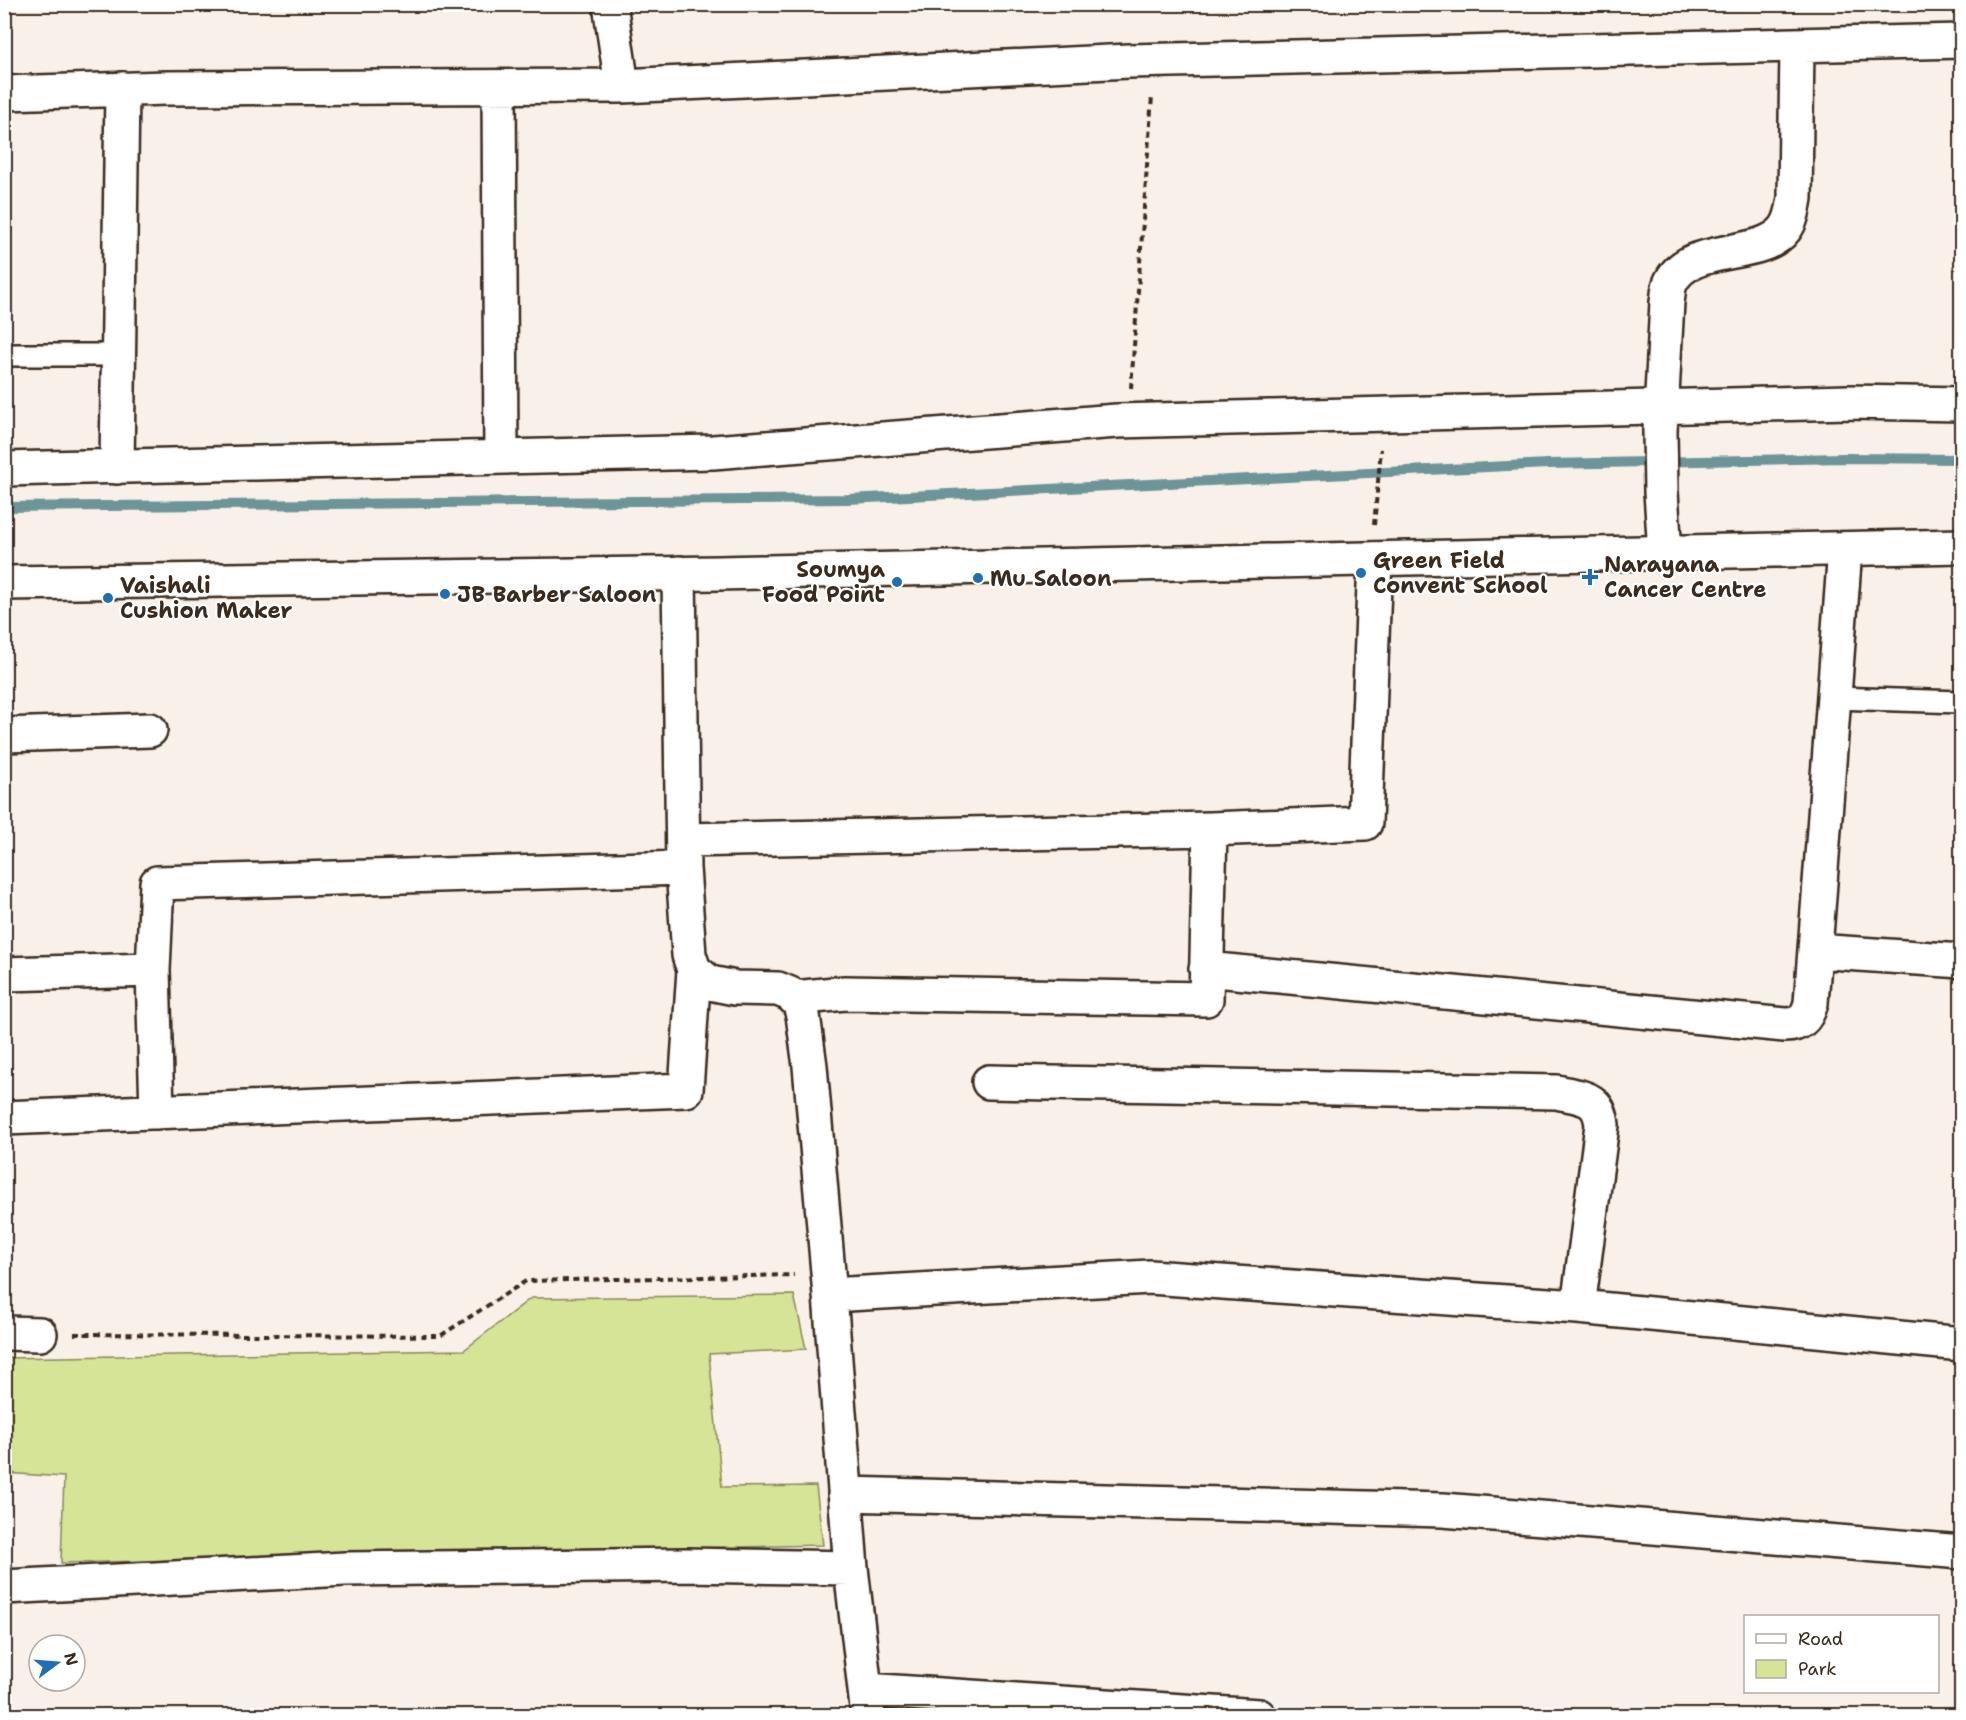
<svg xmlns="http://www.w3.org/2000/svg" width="1966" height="1720" viewBox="0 0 1966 1720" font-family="'Shantell Sans',sans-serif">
<rect width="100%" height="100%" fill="#f9f1e9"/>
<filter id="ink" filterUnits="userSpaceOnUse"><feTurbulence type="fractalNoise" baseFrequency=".0167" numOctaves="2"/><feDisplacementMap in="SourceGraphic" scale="12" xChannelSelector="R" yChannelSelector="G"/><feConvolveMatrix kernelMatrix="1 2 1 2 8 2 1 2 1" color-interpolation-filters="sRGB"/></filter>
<g filter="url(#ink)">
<path fill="#d6e497" stroke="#88875a" stroke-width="1.5" d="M 794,1295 L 806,1349 L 709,1354 L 722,1487 L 816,1486 L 823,1545 L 61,1563 L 64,1477 L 5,1473 L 4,1358 L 464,1350 L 531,1298 Z"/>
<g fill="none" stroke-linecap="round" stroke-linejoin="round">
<path stroke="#6c9499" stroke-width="10" d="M 4,507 L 848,499 L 1548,464 L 1845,458 L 1962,459"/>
<g stroke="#3b2a1e" stroke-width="26">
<path id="lane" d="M 4,355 L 119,355
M 1833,698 L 1962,702"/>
</g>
<g stroke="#3b2a1e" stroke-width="38">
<path id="street" d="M 610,4 L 622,86
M 499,87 L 501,457
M 4,93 L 167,88 L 622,86 L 1129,61 L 1962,41
M 117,467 L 122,89
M 4,469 L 713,452 L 1117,421 L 1848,402 L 1962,404
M 1665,553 L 1661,492 L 1660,431 L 1667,302 C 1668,297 1668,289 1670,284 C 1687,242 1761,261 1785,229 C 1792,220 1793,209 1795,198 L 1797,45
M 679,573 L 683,868 L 689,955 L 694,970 L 710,983 L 735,988 L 778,989 L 790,994 L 799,1002 L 803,1015 L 810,1066 L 830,1295 L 851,1568 L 868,1716
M 4,735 L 150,730
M 683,840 L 1210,829 L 1365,823 L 1375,559
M 1815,951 L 1962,961
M 1206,969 L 1785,1025 C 1801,1025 1807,1018 1811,1003 L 1845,549
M 4,974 L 153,970
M 794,998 L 845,993 L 1206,999 L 1210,829
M 989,1082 L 1557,1092 C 1582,1098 1599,1096 1602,1125 L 1578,1307
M 157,1112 L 153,970 L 157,883 L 683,868
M 4,1118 L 686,1090 L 694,970
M 830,1295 L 1150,1277 L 1578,1307 L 1962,1344
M 4,1333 L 40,1334
M 845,1494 L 1443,1510 L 1962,1552
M 4,1587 L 345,1569 L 686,1565 L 851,1568
M 865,1690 L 1259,1716"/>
</g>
<g stroke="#3b2a1e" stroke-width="38">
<path id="secondary" d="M 4,583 L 719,573 L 1962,546"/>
</g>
<path stroke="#3b2a1e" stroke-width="4" stroke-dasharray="6 4.5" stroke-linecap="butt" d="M 1131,388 L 1152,96
M 1374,525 L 1381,449
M 74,1334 L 440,1336 L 526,1281 L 794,1275"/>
<use href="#lane" stroke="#fff" stroke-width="21"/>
<use href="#street" stroke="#fff" stroke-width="33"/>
<use href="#secondary" stroke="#fff" stroke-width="33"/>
</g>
</g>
<g fill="#1f6fb2" stroke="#fff" stroke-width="2">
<circle cx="1361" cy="573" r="6"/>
<path d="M1587 568h6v6h6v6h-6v6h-6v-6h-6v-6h6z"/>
<circle cx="978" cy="578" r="6"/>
<circle cx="897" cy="582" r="6"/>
<circle cx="445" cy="594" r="6"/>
<circle cx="108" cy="598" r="6"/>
</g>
<g text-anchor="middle" stroke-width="4.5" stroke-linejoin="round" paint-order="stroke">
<g font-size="22" font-weight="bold" fill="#3b2a1e" stroke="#fff" text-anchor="start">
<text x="1373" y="568">Green Field<tspan x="1373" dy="25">Convent School</tspan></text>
<text x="1604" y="572">Narayana<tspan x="1604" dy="25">Cancer Centre</tspan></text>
<text x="885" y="577" text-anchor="end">Soumya<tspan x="885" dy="25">Food Point</tspan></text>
<text x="990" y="586">Mu Saloon</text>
<text x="120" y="593">Vaishali<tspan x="120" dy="25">Cushion Maker</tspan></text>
<text x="457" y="602">JB Barber Saloon</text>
</g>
</g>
<rect width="1966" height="1720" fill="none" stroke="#fff" stroke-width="24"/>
<rect x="12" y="12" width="1942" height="1696" fill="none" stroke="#3b2a1e" stroke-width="2" filter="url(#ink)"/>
<rect x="1744" y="1615" width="195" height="78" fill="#ffffff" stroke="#b1aaa5" stroke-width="1.5"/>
<rect x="1756" y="1634" width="30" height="9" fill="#ffffff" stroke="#b1aaa5" stroke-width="1.5"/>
<text x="1798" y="1645" font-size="18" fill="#3b2a1e">Road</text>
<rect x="1756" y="1660" width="30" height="18" fill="#d6e497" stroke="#b1aaa5" stroke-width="1.5"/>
<text x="1798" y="1675" font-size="18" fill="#3b2a1e">Park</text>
<g transform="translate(57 1663) rotate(74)"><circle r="28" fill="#ffffff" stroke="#b1aaa5" stroke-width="1.5"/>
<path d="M0-4.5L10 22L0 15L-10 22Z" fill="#1f6fb2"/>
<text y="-9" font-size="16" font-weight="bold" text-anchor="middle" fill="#3b2a1e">N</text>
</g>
</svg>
